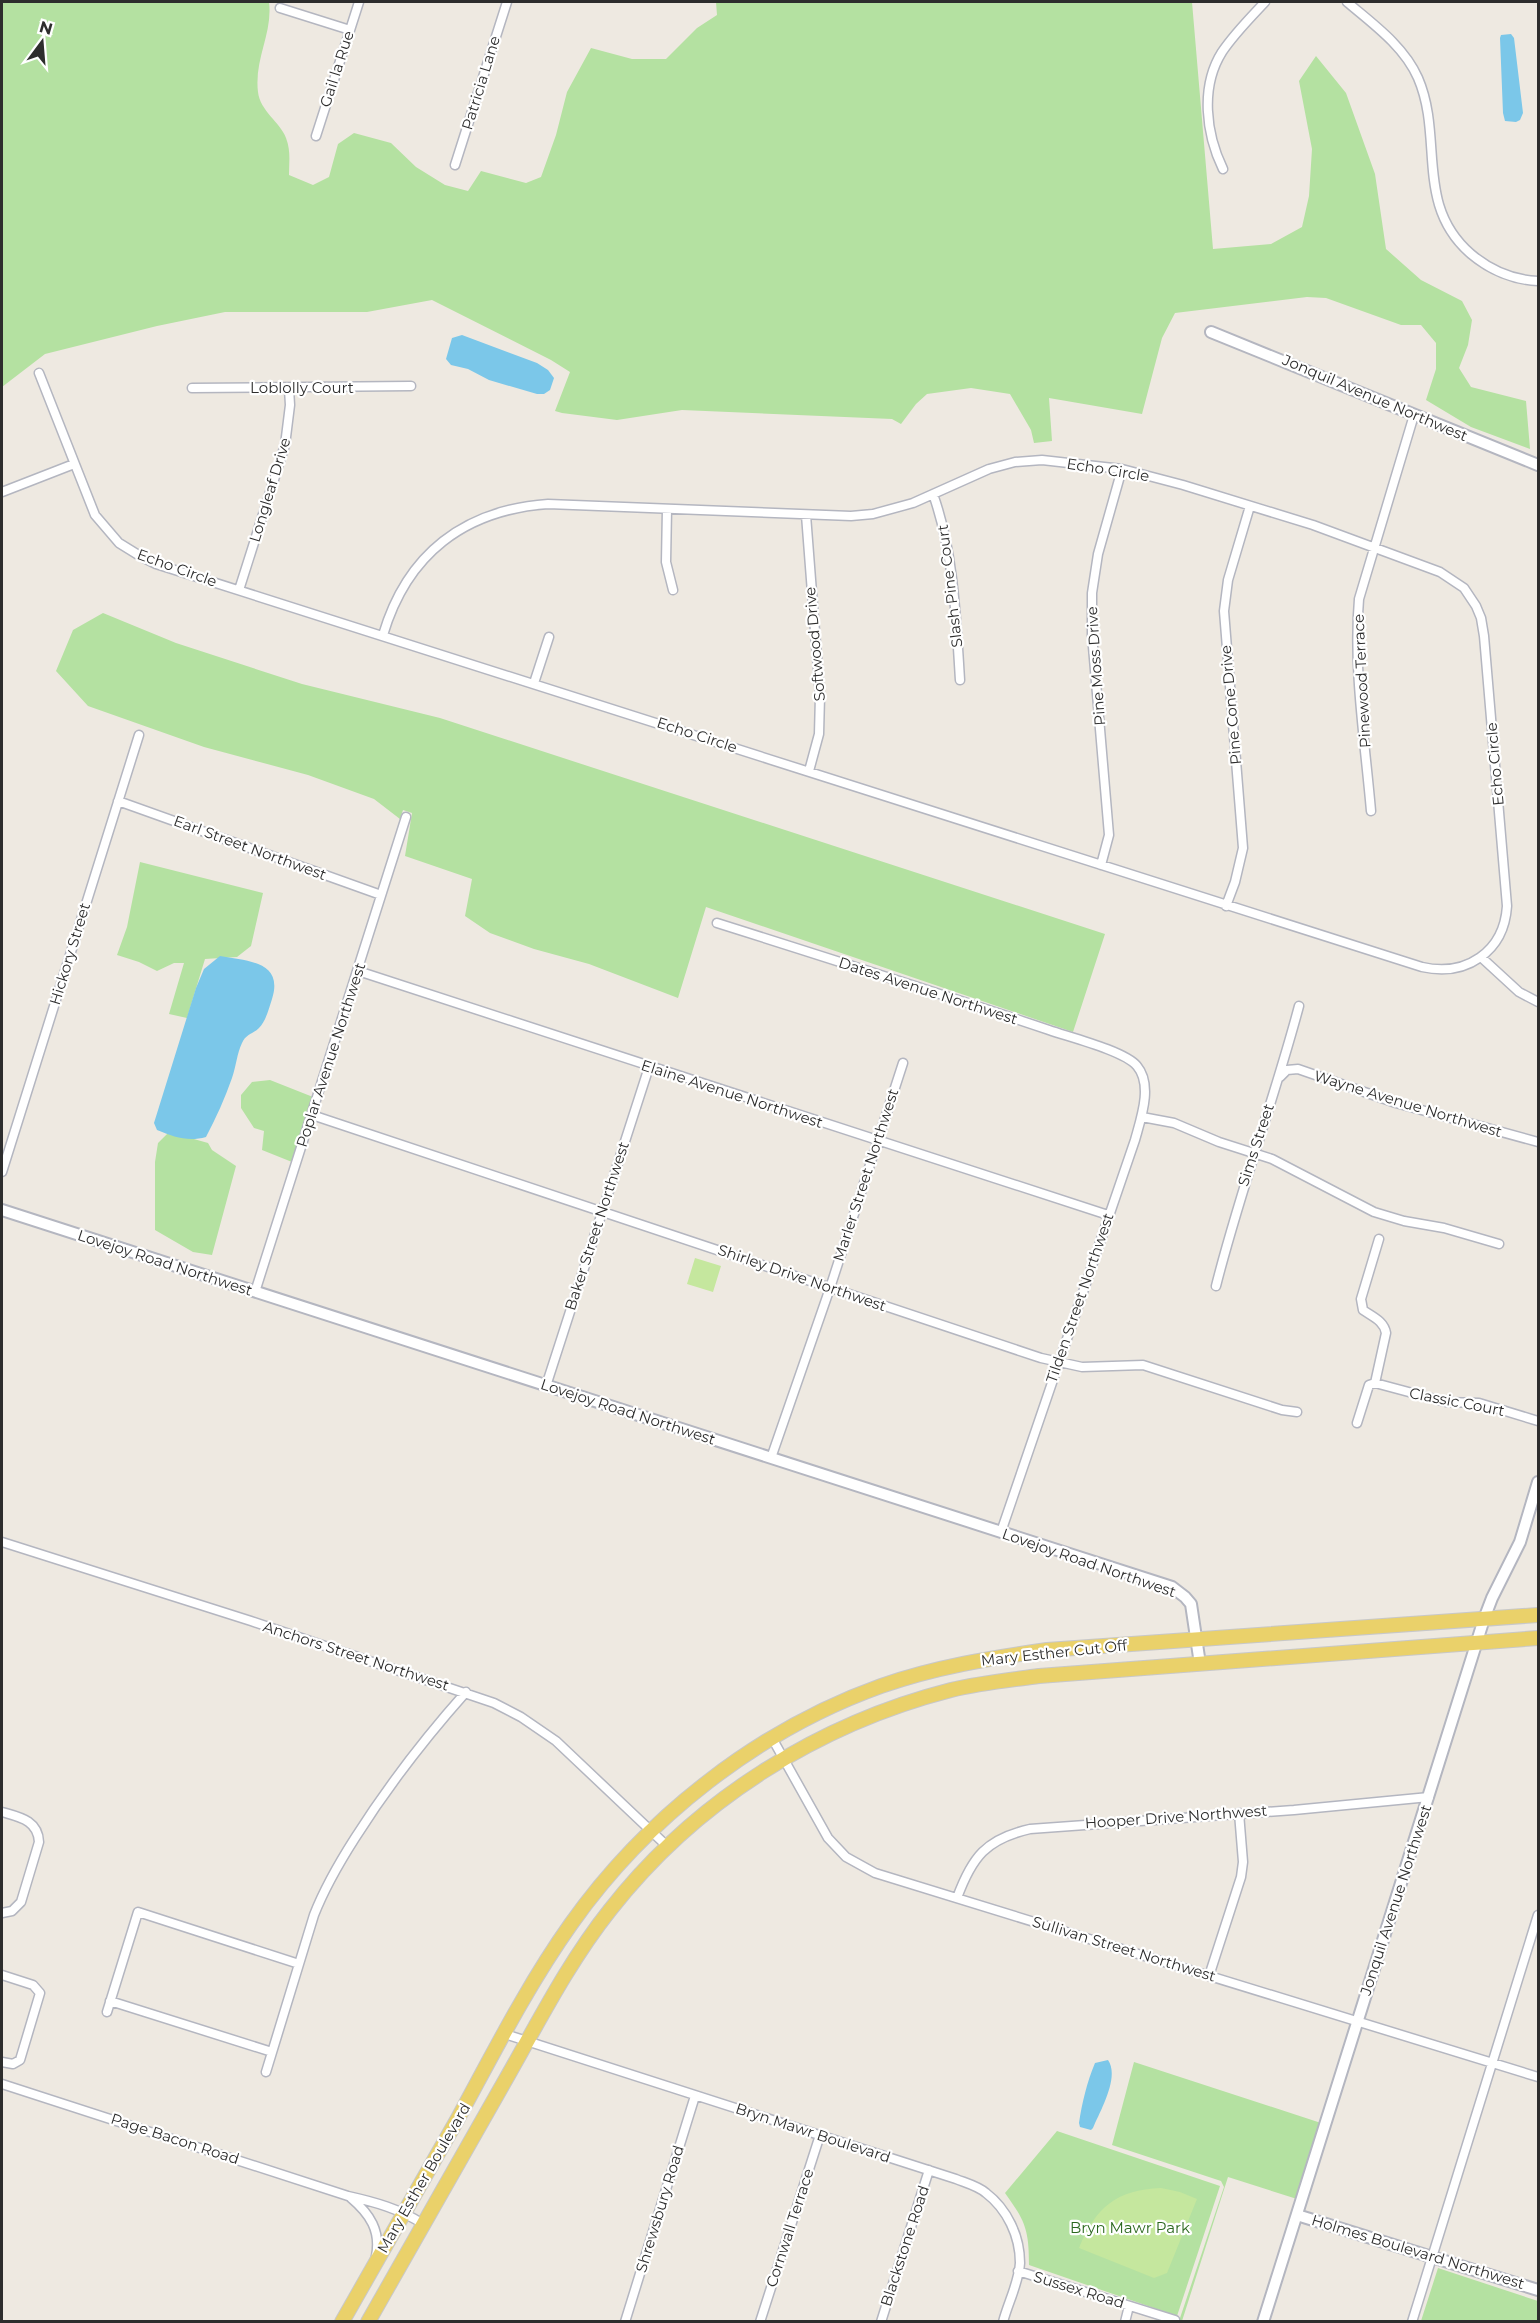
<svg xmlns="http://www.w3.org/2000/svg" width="1540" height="2323" viewBox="0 0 1540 2323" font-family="Montserrat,sans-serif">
<rect width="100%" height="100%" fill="#eee9e1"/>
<path fill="#b4e1a1" d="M 2,2 L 269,2 C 273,33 254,59 258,92 C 260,111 280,122 286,138 C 291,151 289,162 289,175 L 313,185 L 329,177 L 338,144 L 354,133 L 391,143 L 416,167 L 445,185 L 468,191 L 481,171 L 526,183 L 541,177 L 556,135 L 567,92 L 591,48 L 632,59 L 666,59 L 697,28 L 717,15 L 716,2 L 1192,2 L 1213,249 L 1271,244 L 1302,227 L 1309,196 L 1312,149 L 1299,81 L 1316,56 L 1346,93 L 1375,174 L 1386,249 L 1421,280 L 1462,301 L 1472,320 L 1468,345 L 1459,368 L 1471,387 L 1526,401 L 1530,449 L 1471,427 L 1426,400 L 1436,369 L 1436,343 L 1421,325 L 1401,325 L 1326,298 L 1307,297 L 1175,313 L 1162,338 L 1142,414 L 1049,398 L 1052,441 L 1034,443 L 1031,430 L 1010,394 L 971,388 L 927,394 L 916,404 L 901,424 L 892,419 L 682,410 L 617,420 L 562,413 L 555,411 L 570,372 L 551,360 L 432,300 L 367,312 L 225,312 L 157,326 L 45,354 L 2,387 Z
M 103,613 L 176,643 L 302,684 L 440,718 L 1105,934 L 1073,1032 L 706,907 L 678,998 L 589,964 L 534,949 L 490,933 L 465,916 L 472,879 L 405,856 L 412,813 L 403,810 L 400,819 L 374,799 L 308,775 L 204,747 L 88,706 L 56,671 L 73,630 Z
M 140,862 L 263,893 L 251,946 L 237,957 L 205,959 L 187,1018 L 169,1014 L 184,963 L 174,963 L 157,971 L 139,962 L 117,955 L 127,927 Z
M 270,1080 L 313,1097 L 292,1162 L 262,1150 L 264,1131 L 254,1128 L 241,1108 L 241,1095 L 252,1082 Z
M 169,1132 L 208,1143 L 212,1150 L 236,1166 L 212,1255 L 193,1252 L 155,1230 L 155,1162 L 158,1143 Z
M 1134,2062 L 1321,2123 L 1297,2199 L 1228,2177 L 1182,2321 L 1179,2321 L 1224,2187 L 1221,2181 L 1112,2145 Z
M 1057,2131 L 1220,2186 L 1177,2316 L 1029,2265 C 1029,2229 1025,2221 1005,2193 Z
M 1438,2268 L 1538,2301 L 1538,2321 L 1421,2321 Z"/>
<path fill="#c5e79e" d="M 695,1258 L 721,1266 L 713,1292 L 687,1284 Z
M 1161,2188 L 1180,2192 L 1197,2199 L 1167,2273 L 1154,2278 L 1079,2248 C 1096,2207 1116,2190 1161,2188 Z"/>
<path fill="#7bc7e9" d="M 1511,34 L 1514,38 L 1523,113 L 1520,120 L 1516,122 L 1505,121 L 1503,113 L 1500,38 L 1501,35 Z
M 462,335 L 537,363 L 548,370 L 554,378 L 550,390 L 544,394 L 537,394 L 489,380 L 468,369 L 451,365 L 446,359 L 452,338 Z
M 220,956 C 247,961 284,961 272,999 C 269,1008 266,1021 259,1028 C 253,1034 246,1034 242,1043 C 237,1053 236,1067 232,1078 C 225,1098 216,1118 206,1137 C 188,1142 174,1137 157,1130 L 154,1123 L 196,988 L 204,969 Z
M 1108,2060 C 1120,2077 1100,2111 1093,2128 L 1091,2130 L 1080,2127 L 1079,2123 C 1082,2103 1087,2082 1095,2063 Z"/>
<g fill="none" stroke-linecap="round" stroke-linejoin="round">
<g stroke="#b4b6c0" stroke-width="11">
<path id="minor" d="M 1347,2 C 1373,24 1404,46 1418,78 C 1444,138 1414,205 1471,254 C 1490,270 1514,280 1538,281
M 280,8 L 350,30
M 316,136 L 359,2
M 455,165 L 507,2
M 1223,169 C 1206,134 1200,87 1222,52 C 1234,34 1250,18 1265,2
M 39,373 L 95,515 L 119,543 L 140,556 L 156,564 L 1422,967 C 1466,977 1504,952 1507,906 L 1484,636 L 1481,618 L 1476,606 L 1464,588 L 1440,572 L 1313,525 L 1183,485 L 1122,469 L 1042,460 L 1015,462 L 989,469 L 913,503 L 873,514 L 851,516 L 548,504 C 464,510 407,554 383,635
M 192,388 L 411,386
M 2,492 L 74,464
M 933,494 C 954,553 956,618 960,680
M 667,509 L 666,562 L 673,590
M 806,515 L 820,696 L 819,734 L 809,771
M 239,590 L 285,445 L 290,405 L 289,389
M 534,683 L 549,637
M 118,801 L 381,895
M 1371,811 C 1365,741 1353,669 1359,599 L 1414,415
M 1101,865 L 1109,835 L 1092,635 L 1092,593 L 1098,554 L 1122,469
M 1226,906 L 1235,882 L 1243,848 L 1224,611 L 1228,580 L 1250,506
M 717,923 C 828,958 939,993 1049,1030 C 1069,1037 1125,1051 1137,1066 C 1153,1085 1141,1118 1135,1140 L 1001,1532
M 1482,958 L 1519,992 L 1538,1002
M 358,971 L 1108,1215
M 1280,1077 L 1287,1070 L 1298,1069 L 1396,1103 L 1538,1142
M 312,1115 L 1041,1358 L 1082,1367 L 1143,1365 L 1282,1410 L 1297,1412
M 1142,1117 L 1174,1123 L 1219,1142 L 1272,1159 L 1374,1212 L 1404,1221 L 1444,1228 L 1499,1244
M 2,1172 L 139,735
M 1216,1286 C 1240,1191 1274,1100 1299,1006
M 255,1292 L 406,817
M 1375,1383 L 1386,1333 C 1384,1321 1373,1317 1363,1310 L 1361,1299 L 1379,1239
M 546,1386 L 649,1067
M 1357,1423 L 1369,1385 L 1375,1383 L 1446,1402 L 1479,1403 L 1538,1421
M 771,1458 L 830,1288 L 903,1063
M 2,1542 L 251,1621 L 494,1703 L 521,1717 L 556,1741 L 668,1847
M 772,1738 L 828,1838 L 846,1857 L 875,1873 L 1538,2077
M 2,1812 C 19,1817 38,1820 39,1842 L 21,1902 L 12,1911 L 2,1913
M 957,1898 C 972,1857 986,1839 1030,1829 L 1294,1810 L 1429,1797
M 2,1975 L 33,1985 L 40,1993 L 20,2060 L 13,2064 L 2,2062
M 1209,1976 L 1241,1877 L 1243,1862 L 1239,1813
M 110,2001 L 272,2052
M 107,2012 L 138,1912 L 299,1964
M 505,2034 L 956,2179 C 966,2183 978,2186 986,2193 C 1007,2209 1020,2236 1020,2263 C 1019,2282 1008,2303 1003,2322
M 266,2072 L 314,1915 C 325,1887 339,1863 355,1838 C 388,1786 425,1738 466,1692
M 2,2084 L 348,2196 C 375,2202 400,2209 423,2224
M 351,2198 C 370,2214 381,2231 376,2256
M 1018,2271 L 1175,2320
M 625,2322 L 695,2096
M 760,2322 L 820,2135
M 881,2322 L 929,2170
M 1125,2322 L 1129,2306
M 1412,2322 L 1538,1915"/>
</g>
<g stroke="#b4b6c0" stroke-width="14">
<path id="tertiary" d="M 1211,332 L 1538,465
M 2,1210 L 1172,1587 L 1185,1597 L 1191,1604 L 1200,1664
M 1297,2215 L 1538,2290
M 1263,2322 L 1484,1619 L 1492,1598 L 1520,1542 L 1538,1482"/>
</g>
<g stroke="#c8c8c8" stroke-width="16">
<path id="primary" d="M 342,2322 C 380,2254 419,2188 457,2120 C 493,2054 527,1986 571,1924 C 646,1818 758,1730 881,1686 C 935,1667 991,1658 1047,1650 L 1538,1615
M 368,2322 C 413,2243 457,2165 502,2086 C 536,2027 567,1964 610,1910 C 695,1801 818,1724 951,1690 C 980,1683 1010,1680 1039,1676 L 1538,1638"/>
</g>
<use href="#minor" stroke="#fff" stroke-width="8"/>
<use href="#tertiary" stroke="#fff" stroke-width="10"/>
<use href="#primary" stroke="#ead16a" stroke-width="14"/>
</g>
<g text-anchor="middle" stroke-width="4.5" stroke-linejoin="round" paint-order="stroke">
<g font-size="15" fill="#2d2d2d" stroke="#fff">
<text transform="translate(337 69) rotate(-72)" y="5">Gail la Rue</text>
<text transform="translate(481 83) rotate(-73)" y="5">Patricia Lane</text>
<text x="302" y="393">Loblolly Court</text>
<text transform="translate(1375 398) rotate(23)" y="5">Jonquil Avenue Northwest</text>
<text transform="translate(1108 470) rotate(9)" y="5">Echo Circle</text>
<text transform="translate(270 490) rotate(-73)" y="5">Longleaf Drive</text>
<text transform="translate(177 568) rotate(20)" y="5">Echo Circle</text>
<text transform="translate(950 586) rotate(-97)" y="5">Slash Pine Court</text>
<text transform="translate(815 644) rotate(-95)" y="5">Softwood Drive</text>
<text transform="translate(1096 666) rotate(-94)" y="5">Pine Moss Drive</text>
<text transform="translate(1362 681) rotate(-93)" y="5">Pinewood Terrace</text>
<text transform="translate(1231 705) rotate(-95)" y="5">Pine Cone Drive</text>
<text transform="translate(697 735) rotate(18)" y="5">Echo Circle</text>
<text transform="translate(1495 764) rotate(-95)" y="5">Echo Circle</text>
<text transform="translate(250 848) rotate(20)" y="5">Earl Street Northwest</text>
<text transform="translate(70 954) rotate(-73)" y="5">Hickory Street</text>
<text transform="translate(928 991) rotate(18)" y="5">Dates Avenue Northwest</text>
<text transform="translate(331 1055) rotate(-72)" y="5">Poplar Avenue Northwest</text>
<text transform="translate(732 1094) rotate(18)" y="5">Elaine Avenue Northwest</text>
<text transform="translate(1408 1104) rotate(17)" y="5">Wayne Avenue Northwest</text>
<text transform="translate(1256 1145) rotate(-72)" y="5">Sims Street</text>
<text transform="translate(866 1175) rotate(-72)" y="5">Marler Street Northwest</text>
<text transform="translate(597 1226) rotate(-72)" y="5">Baker Street Northwest</text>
<text transform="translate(165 1263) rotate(18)" y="5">Lovejoy Road Northwest</text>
<text transform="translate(802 1278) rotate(19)" y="5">Shirley Drive Northwest</text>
<text transform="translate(1080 1298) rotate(-71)" y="5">Tilden Street Northwest</text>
<text transform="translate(1457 1402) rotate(11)" y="5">Classic Court</text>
<text transform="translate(628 1412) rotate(18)" y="5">Lovejoy Road Northwest</text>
<text transform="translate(1089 1563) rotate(19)" y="5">Lovejoy Road Northwest</text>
<text transform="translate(1054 1653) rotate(-6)" y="5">Mary Esther Cut Off</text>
<text transform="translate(356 1656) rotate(18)" y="5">Anchors Street Northwest</text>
<text transform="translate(1176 1817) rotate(-4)" y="5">Hooper Drive Northwest</text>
<text transform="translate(1396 1900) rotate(-72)" y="5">Jonquil Avenue Northwest</text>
<text transform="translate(1124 1949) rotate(17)" y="5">Sullivan Street Northwest</text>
<text transform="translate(813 2133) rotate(18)" y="5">Bryn Mawr Boulevard</text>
<text transform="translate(175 2139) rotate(18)" y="5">Page Bacon Road</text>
<text transform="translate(424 2178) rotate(-60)" y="5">Mary Esther Boulevard</text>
<text transform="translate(660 2209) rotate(-73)" y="5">Shrewsbury Road</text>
<text transform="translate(790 2228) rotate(-72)" y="5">Cornwall Terrace</text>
<text transform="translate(905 2246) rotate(-72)" y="5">Blackstone Road</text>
<text transform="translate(1418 2252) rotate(17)" y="5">Holmes Boulevard Northwest</text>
<text transform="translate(1079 2290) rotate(17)" y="5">Sussex Road</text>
</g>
<g font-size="15" fill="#2b681f" stroke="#fff">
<text x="1130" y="2233">Bryn Mawr Park</text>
</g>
</g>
<rect width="1540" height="2323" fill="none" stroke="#2d2d2d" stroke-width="6"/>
<g transform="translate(42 42) rotate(16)" stroke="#ffffff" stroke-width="4.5" paint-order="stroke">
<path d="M0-4.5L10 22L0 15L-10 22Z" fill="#2d2d2d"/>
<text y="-9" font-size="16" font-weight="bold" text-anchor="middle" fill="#2d2d2d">N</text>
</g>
</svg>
